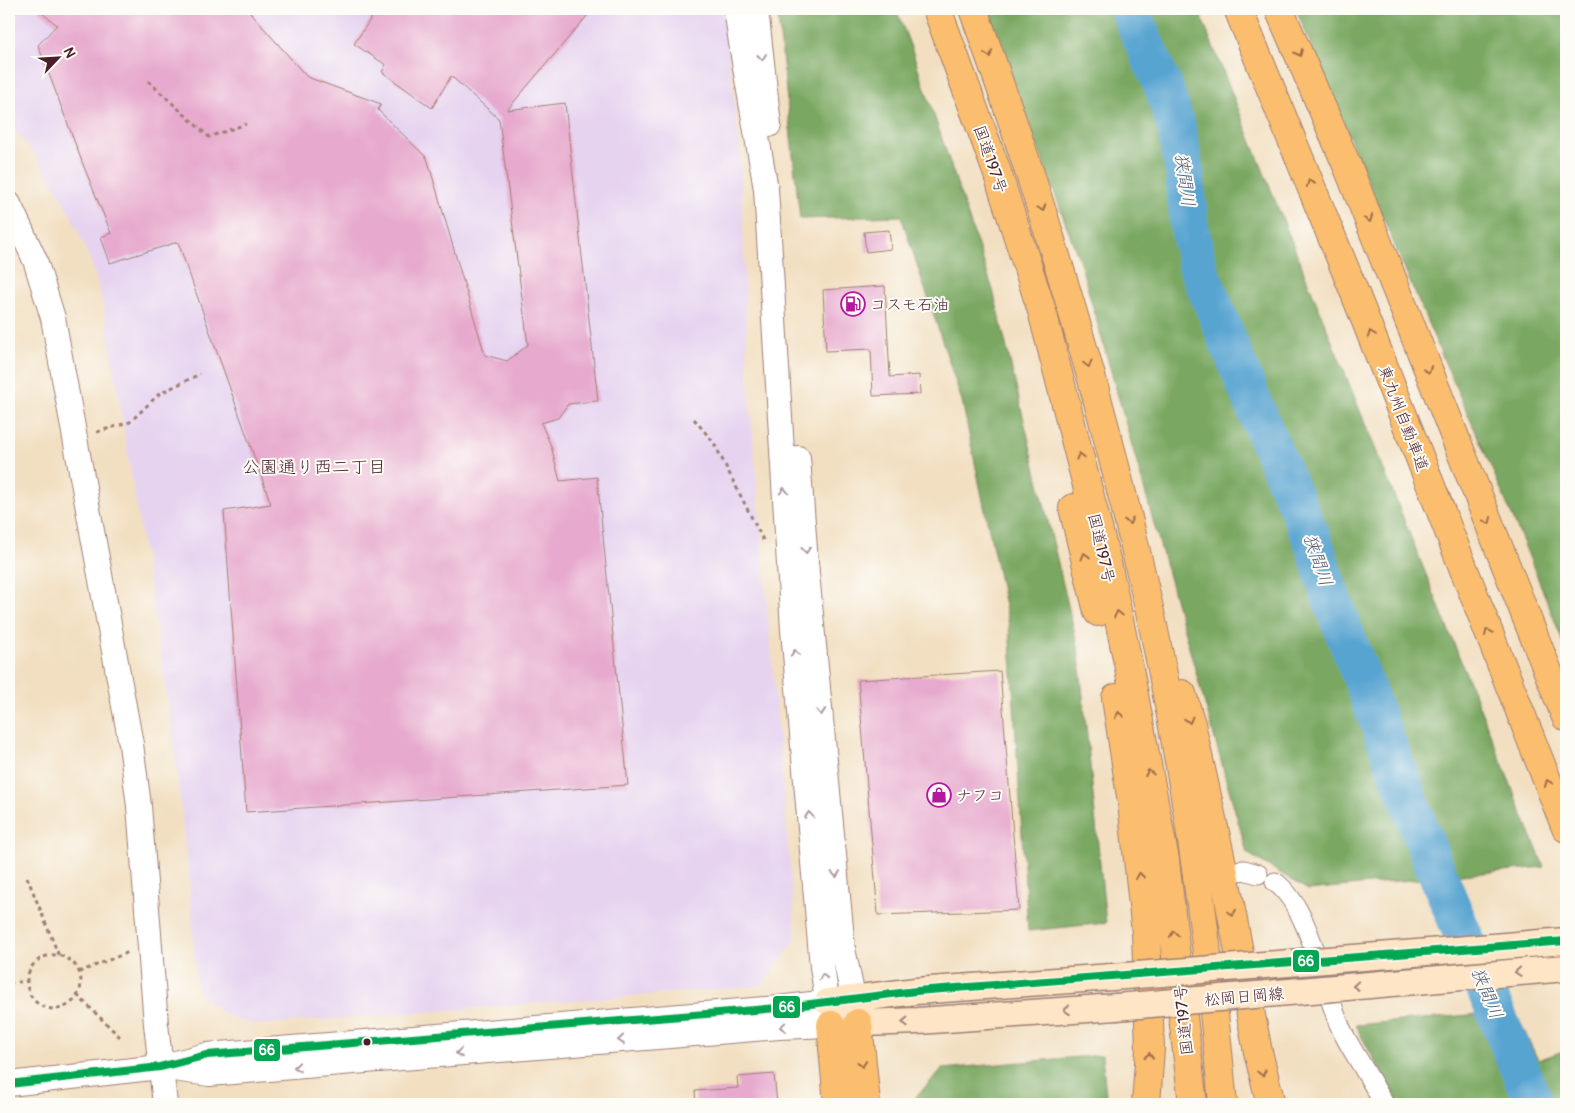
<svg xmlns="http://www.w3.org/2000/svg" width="1575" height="1113" viewBox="0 0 1575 1113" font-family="Pangolin,'Klee One',sans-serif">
<rect width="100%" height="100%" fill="#fdfcf7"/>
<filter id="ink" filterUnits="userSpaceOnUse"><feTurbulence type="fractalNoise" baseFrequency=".02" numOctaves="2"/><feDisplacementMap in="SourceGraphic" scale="10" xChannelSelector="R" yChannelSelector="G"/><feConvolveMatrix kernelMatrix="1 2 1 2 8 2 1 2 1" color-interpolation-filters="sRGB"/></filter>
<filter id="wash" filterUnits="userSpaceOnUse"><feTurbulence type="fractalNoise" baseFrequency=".0096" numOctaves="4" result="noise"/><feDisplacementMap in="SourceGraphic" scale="20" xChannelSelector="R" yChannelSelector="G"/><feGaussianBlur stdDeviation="1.12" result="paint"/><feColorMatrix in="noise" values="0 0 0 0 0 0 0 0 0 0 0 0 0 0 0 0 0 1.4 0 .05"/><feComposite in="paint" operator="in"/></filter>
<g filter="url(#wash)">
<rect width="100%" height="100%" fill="#f2dfc1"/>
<path fill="#e6d3f0" d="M 9,9 L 723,9 L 740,149 L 748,378 L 796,940 L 761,986 L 257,1025 L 237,1020 L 223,1013 L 207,1001 L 197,991 L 190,887 L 176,761 L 168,700 L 104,307 L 93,267 L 76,226 L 59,193 L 35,155 L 9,124 Z"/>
<path fill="#7aa862" stroke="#626446" d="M 777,9 L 896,9 L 912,50 L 993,290 L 1078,647 L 1106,923 L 1028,931 L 1009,625 L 962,401 L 901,216 L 800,219 Z
M 987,9 L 1198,9 L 1544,867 L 1308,890 L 1247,853 L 1081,265 Z
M 1296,9 L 1566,9 L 1566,650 C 1533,563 1496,477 1458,392 C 1402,265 1349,137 1296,9 Z
M 1515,1011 L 1538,1060 L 1566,1050 L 1566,1104 L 1399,1104 L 1355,1025 Z
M 1102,1055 L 1107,1104 L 914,1104 L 914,1099 L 942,1069 Z"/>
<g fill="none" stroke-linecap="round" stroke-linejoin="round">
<path stroke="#58a4d1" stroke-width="39" d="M 1129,9 L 1164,88 L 1177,130 L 1185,176 L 1189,225 L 1197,265 L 1265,432 L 1314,544 L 1330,595 L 1430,856 L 1534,1104"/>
</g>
<g id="blocks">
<path fill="#e7aace" d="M 37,9 L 247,9 L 307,77 L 381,104 L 378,110 L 427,158 L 485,355 L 507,361 L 528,345 L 499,119 L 451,76 L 432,108 L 382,72 L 386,65 L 354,44 L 377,9 L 593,9 L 507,110 L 565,103 L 598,401 L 568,404 L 558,418 L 541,423 L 551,446 L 560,481 L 597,477 L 628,785 L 246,812 L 224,511 L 271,504 L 178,242 L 110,263 L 101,237 L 111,233 L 84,167 L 38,45 L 57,25 Z
M 889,230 L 891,249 L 866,252 L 864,232 Z
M 885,286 L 890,377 L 919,375 L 920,394 L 873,396 L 871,349 L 826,351 L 823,290 Z
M 1000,671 L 1019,910 L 878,915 L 858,680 Z
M 774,1074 L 777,1104 L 696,1104 L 695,1091 L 738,1088 L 737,1077 Z"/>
</g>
</g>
<g filter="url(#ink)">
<use href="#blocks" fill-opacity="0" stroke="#9e7f76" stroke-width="1"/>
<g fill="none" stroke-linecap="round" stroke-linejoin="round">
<g stroke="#9e7f76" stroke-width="21">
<path id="minor" d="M 1224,873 L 1244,870 L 1258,874
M 1275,882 C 1309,906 1323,985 1339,1024 C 1346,1041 1356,1055 1365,1071 C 1372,1082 1378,1093 1384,1104"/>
</g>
<g stroke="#9e7f76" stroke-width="26">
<path id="tertiary" d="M 756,9 L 769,125
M 9,204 L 35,260 L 53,318 L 131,744 L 139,806 L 156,1024 L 165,1104
M 798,458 L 806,562 L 843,949 L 857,1016
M 160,1067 L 209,1074 L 779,1027 L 831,1025 L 822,967 L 793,630 L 766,189 L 743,56 L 736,9
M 9,1084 L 160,1067 L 207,1055 L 778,1008 L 828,1002"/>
</g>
<g stroke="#9e7f76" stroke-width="29">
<path id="secondary" d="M 828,1002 L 916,991 L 1112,977
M 837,1024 L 918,1021 L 1116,1007"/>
</g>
<g stroke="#9e7f76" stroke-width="30">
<path id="trunk" d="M 937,9 L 996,169 L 1042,311 L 1108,567 L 1128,663 L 1165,860 L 1193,1104
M 973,9 C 1040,193 1097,381 1141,573 C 1182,746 1207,927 1223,1104
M 1073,508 L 1098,612
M 1182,694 L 1191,724 L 1224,873 L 1258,1052 L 1271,1104
M 1116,698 L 1132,803 L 1146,933 L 1150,1049 L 1146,1104
M 858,1023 L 866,1104
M 831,1025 L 838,1104"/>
</g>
<g stroke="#9e7f76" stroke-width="30">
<path id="motorway" d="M 1238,9 L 1352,286 L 1566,828
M 1279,9 L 1349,170 L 1566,717"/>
</g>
<path stroke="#9e7f76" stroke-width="3" stroke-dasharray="4 4" stroke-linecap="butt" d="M 148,81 L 209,137 L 246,124
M 694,419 L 714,443 L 764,542
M 97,432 L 130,422 L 159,394 L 200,374
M 27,877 L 59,956
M27 982a27 27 0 1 1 54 0a27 27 0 1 1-54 0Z
M 79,972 L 129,952
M 9,983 L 27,981
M 77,995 L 122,1039"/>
<use href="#minor" stroke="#fff" stroke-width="19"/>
<use href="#tertiary" stroke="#fff" stroke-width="24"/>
<use href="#secondary" stroke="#fde5c5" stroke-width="26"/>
<use href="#trunk" stroke="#fbbe6e" stroke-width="28"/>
<use href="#motorway" stroke="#fbbe6e" stroke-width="28"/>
<g stroke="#9e7f76" stroke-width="29" stroke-linecap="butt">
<path id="secondary-bridge" d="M 1112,977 L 1566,941
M 1116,1007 L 1566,968"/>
</g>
<use href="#secondary-bridge" stroke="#fde5c5" stroke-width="26"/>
<g stroke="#fdfcf7" stroke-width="11">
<path id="bus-1" d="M 9,1084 L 160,1067 L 207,1055 L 778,1008 L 916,991 L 1566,941"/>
</g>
<use href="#bus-1" stroke="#00a651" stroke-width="8"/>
</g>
<defs><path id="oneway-chevron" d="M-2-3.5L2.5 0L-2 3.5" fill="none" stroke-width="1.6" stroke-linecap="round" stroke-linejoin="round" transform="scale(1.25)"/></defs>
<g stroke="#a26e4c">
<use href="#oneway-chevron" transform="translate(1299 53) rotate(66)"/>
<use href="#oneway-chevron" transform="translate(989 54) rotate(70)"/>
<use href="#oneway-chevron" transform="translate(1310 183) rotate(-112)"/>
<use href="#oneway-chevron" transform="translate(1042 208) rotate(72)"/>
<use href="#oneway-chevron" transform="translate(1369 219) rotate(69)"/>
<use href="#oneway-chevron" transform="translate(1371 334) rotate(-111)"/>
<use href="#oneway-chevron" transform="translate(1088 364) rotate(75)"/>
<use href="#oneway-chevron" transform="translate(1428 370) rotate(68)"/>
<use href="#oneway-chevron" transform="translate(1080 456) rotate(-104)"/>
<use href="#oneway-chevron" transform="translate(1129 521) rotate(76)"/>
<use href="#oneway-chevron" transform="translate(1488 521) rotate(68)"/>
<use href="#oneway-chevron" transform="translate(1085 556) rotate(-104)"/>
<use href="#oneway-chevron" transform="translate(1118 614) rotate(-102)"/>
<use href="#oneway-chevron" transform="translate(1488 632) rotate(-112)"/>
<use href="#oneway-chevron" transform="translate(1119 715) rotate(-99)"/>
<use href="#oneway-chevron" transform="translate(1189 720) rotate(75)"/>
<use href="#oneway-chevron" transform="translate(1149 773) rotate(-101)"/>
<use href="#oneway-chevron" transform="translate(1548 783) rotate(-112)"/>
<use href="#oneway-chevron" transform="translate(1140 876) rotate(-96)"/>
<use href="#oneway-chevron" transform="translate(1232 913) rotate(79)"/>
<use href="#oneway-chevron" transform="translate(1174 934) rotate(-96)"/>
<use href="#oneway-chevron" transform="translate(1149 1056) rotate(-87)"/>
<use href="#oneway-chevron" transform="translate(862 1064) rotate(85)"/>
<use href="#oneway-chevron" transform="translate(1262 1073) rotate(77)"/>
</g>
<g stroke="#ae9aa0">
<use href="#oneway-chevron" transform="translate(762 57) rotate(83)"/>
<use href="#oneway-chevron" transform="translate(784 491) rotate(-93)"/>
<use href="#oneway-chevron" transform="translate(806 550) rotate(86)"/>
<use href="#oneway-chevron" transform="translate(795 653) rotate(-95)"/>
<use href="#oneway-chevron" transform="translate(821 712) rotate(85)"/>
<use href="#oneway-chevron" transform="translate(809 815) rotate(-95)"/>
<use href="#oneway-chevron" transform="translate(836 874) rotate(85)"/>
<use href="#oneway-chevron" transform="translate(823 977) rotate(-100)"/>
<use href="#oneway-chevron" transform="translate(783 1027) rotate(177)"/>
<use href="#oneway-chevron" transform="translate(621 1040) rotate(175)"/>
<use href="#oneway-chevron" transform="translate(459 1053) rotate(175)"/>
<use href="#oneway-chevron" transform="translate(297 1067) rotate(175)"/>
</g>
<g stroke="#a48278">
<use href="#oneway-chevron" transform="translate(1518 972) rotate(175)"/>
<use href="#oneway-chevron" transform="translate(1356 986) rotate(175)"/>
<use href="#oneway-chevron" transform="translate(1067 1010) rotate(176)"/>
<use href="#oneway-chevron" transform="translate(905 1022) rotate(178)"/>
</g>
</g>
<defs>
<g id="fuel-ring" transform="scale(1.25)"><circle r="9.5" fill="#fdfcf7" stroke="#b5179e" stroke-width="1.5"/><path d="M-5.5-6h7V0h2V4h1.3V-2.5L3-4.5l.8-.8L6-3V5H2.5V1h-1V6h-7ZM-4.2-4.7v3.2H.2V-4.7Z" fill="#b5179e"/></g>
<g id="shop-ring" transform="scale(1.25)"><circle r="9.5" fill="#fdfcf7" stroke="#b5179e" stroke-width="1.5"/><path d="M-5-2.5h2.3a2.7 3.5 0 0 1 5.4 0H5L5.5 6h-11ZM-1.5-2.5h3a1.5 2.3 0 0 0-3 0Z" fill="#b5179e"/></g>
</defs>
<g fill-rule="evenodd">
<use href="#fuel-ring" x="853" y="304"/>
<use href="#shop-ring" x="939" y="795"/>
</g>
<circle fill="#4a1f2b" stroke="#fdfcf7" stroke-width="2" cx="367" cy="1042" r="4.5"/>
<g text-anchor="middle" stroke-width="4" stroke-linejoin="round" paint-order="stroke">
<g font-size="16" fill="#4a1f2b" stroke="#fdfcf7">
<text transform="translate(991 159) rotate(71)" y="6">国道197号</text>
<text transform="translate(1404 418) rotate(69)" y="6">東九州自動車道</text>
<text transform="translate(1102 548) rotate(77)" y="6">国道197号</text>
<text transform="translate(1244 996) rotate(-5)" y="6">松岡日岡線</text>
<text transform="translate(1183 1020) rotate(-96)" y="6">国道197号</text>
</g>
<g font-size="16" fill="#4a1f2b" stroke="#fdfcf7" text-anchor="start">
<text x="870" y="310">コスモ石油</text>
<text x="956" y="801">ナフコ</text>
</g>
<g font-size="18" font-style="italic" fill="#505b76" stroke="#fdfcf7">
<text transform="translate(1185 180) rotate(82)" y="6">狭間川</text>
<text transform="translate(1318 560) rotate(71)" y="6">狭間川</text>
<text transform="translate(1487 993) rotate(67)" y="6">狭間川</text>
</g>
<g font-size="18" fill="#4a1f2b" stroke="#fdfcf7">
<text x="314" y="473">公園通り西二丁目</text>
</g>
</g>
<g stroke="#fdfcf7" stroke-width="2">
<rect x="1292" y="949" width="28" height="24" rx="5" fill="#00a651"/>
<rect x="772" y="995" width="29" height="24" rx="5" fill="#00a651"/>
<rect x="253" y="1038" width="28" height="24" rx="5" fill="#00a651"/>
</g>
<g font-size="14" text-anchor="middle" font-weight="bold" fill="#fff">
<text x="1306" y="966">66</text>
<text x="787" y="1012">66</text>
<text x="267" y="1055">66</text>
</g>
<rect width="1575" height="1113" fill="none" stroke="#fdfcf7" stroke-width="30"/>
<g transform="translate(58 58) rotate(65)" stroke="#fdfcf7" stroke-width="4" paint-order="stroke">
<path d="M0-4L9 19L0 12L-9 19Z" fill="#4a1f2b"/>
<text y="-8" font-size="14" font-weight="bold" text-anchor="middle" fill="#4a1f2b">N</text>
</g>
</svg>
